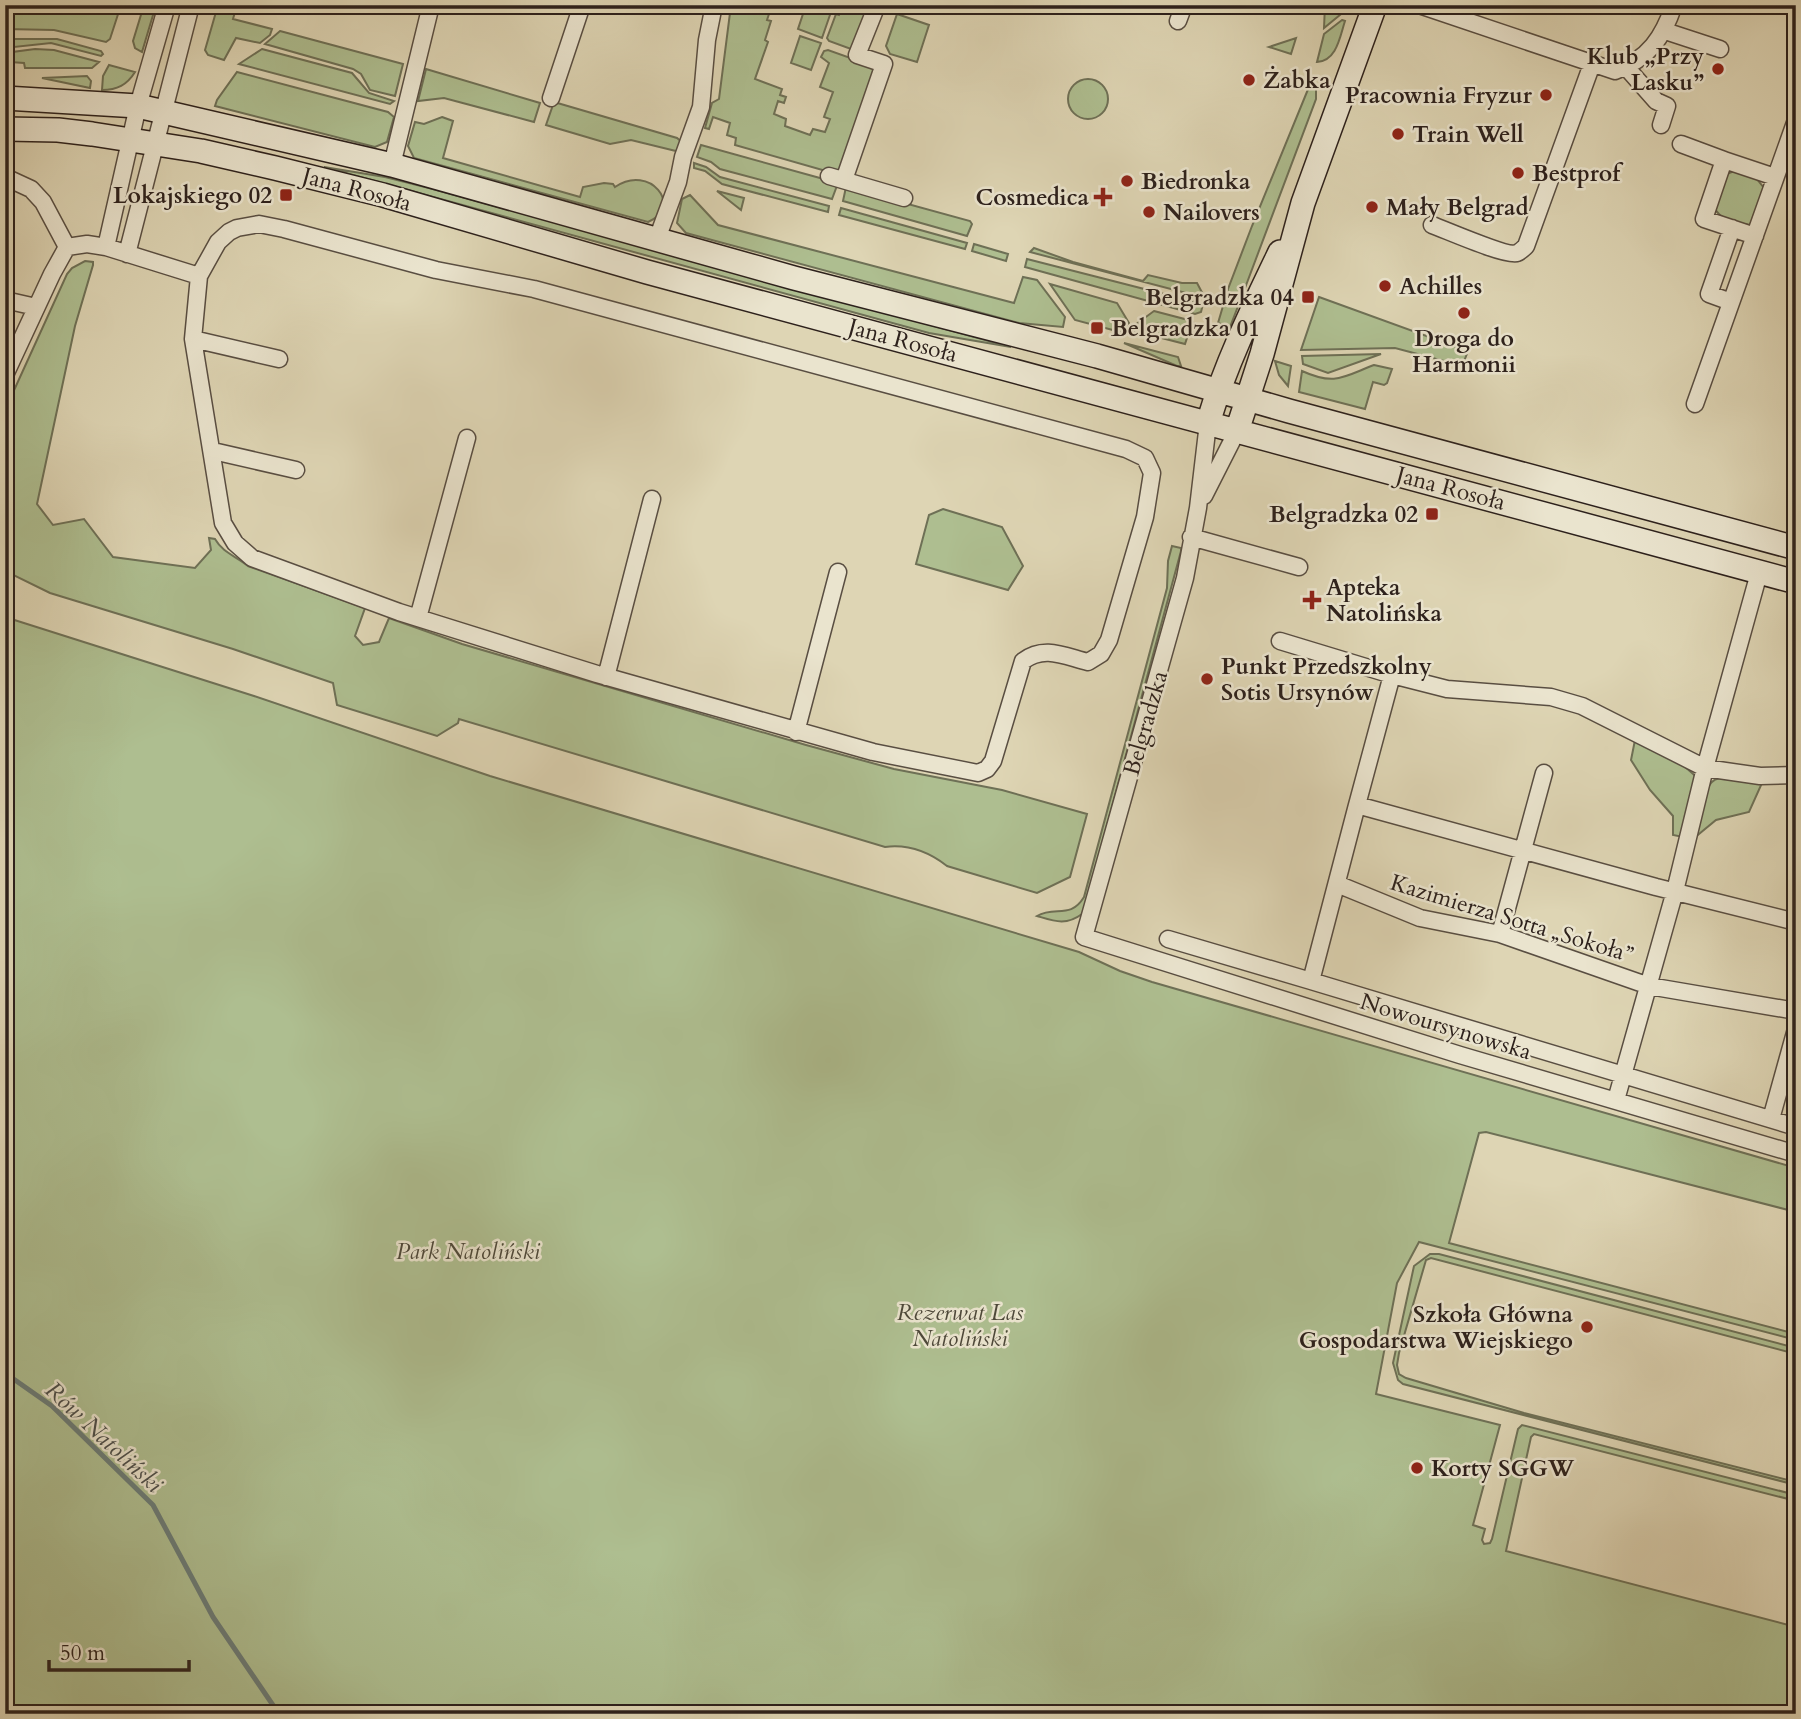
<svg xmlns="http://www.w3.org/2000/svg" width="1801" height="1719" viewBox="0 0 1801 1719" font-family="Cardo,serif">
<rect width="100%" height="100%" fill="#ded5b4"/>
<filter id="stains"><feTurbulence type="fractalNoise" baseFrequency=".00286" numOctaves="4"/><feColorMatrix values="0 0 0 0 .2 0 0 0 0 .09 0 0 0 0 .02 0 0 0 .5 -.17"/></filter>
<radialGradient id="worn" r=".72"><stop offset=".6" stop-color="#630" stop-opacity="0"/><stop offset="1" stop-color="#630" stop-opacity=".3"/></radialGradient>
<path fill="#aebe90" stroke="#6e7056" stroke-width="2" d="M 5,5 L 121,5 L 110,39 L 106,42 L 54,30 L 5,29 Z
M 144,5 L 156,5 L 142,52 L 135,48 L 133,41 Z
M 218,5 L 237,5 L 233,19 L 272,29 L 270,35 L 260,43 L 236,38 L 224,60 L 208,55 L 205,50 Z
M 731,5 L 772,5 L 767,20 L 771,21 L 765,40 L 768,42 L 755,79 L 782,89 L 780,95 L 786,97 L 784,103 L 778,101 L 774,114 L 786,119 L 785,126 L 810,135 L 813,129 L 825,132 L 830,119 L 824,117 L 833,92 L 820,87 L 829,63 L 821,57 L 824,51 L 828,50 L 873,66 L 875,69 L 840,175 L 735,145 L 736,138 L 727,135 L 730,123 L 713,117 L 709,129 L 705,128 L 712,103 L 719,99 Z
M 806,5 L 831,12 L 822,38 L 798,29 Z
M 843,5 L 870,5 L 851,49 L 829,41 L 827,38 L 836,14 L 839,15 Z
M 1325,5 L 1347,5 L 1346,10 L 1324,28 Z
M 897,14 L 929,25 L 917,62 L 890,54 L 886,46 Z
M 1342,20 L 1345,21 C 1340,36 1337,61 1317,62 L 1324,34 Z
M 280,31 L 403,64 L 395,96 L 370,90 L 361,74 L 353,69 L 265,44 Z
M 800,36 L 821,43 L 811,70 L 791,63 Z
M 1296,38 L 1291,54 L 1269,47 Z
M 5,39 L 57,39 L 101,51 L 103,54 L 101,56 L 51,43 L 5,48 Z
M 35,49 L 54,50 L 99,62 L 92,68 L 25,68 L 24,63 L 10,62 L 9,67 L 5,66 L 5,53 Z
M 262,49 L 352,73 L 369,93 L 394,101 L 390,104 L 239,64 Z
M 109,65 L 135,72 C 127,85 117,90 102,90 L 103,76 Z
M 426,69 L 540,103 L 534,122 L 444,98 L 418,101 Z
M 237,72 L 388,112 L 394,117 L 387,142 L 375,147 L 215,106 L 217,100 Z
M 87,76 L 91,81 L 90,88 L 42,78 Z
M1068 99a20 20 0 1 1 40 0a20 20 0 1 1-40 0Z
M 1311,82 L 1316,88 L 1316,99 L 1242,296 L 1230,327 L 1218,323 L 1228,289 L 1252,226 Z
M 554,102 L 677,138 L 683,143 L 680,152 L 631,140 L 610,144 L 546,125 Z
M 442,117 L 453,121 L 443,158 L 580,197 L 583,187 L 604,183 L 613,184 L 615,187 C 650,163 684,207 648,222 L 414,158 L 408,146 L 415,122 L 424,124 Z
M 701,145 L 838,183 L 832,199 L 720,169 L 711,162 L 697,157 Z
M 694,163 L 706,167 L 720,177 L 829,206 L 828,212 L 722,184 L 705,171 L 694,168 Z
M 324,167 L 385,177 L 429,188 L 1011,347 L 929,333 Z
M 1734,171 L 1756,178 L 1764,188 L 1750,225 C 1737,223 1720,221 1714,207 L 1727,174 Z
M 846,187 L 970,221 L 972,224 L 967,236 L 843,201 Z
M 717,191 L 744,198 L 741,210 Z
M 690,195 L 718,225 L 1014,303 L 1023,277 L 1037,280 L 1065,317 L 1063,327 L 1019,323 L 686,233 L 677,223 L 682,199 Z
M 841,208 L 967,243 L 965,249 L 839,215 Z
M 974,244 L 1008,254 L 1006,261 L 972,251 Z
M 1034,248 L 1073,262 L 1143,281 L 1148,275 L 1182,283 L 1197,283 L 1205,298 L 1030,252 Z
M 1027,259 L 1203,304 L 1201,312 L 1195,314 L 1025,267 Z
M 85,261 L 93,262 L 93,265 L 75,326 L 37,504 L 53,525 L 84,519 L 113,557 L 195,568 L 211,550 L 209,538 L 215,539 C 223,553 236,556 248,566 L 365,608 L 355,636 L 363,645 L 379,642 L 389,618 L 462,644 L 806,745 L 894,769 L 1002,790 L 1087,814 L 1070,877 L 1037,893 L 947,866 C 929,852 908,844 885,847 L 459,719 L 458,723 L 437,736 L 337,705 L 333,683 L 233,649 L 50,593 L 5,571 L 5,410 L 67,274 L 72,268 Z
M 1050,284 L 1117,303 L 1129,323 L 1124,333 L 1075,320 Z
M 1319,297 L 1468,351 L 1463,364 L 1459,365 L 1395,348 L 1301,350 Z
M 1154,311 L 1192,321 L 1196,326 L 1193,336 L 1188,335 L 1185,344 L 1134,331 L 1135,325 Z
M 1124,343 L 1178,357 L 1181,366 L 1177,366 Z
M 1381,354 L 1328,373 L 1303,364 L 1302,356 Z
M 1275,361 L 1291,366 L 1288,386 L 1279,375 Z
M 1374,365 L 1392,369 L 1387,383 L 1384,385 L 1373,382 L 1365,409 L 1299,392 L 1302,371 C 1335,386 1343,377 1374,365 Z
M 943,509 L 1002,527 L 1023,566 L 1008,590 L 916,564 L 929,515 Z
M 1172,546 L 1181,548 L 1181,551 L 1085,907 L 1082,914 C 1066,926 1054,921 1037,916 C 1055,905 1070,920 1084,897 L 1167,588 L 1168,561 Z
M 5,617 L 254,696 L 490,776 L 1079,952 L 1120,971 L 1152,982 L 1796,1168 L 1796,1212 L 1486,1132 L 1479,1133 L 1449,1243 L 1796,1334 L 1796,1340 L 1419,1242 L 1397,1283 L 1376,1394 L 1500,1425 L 1473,1525 L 1485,1529 L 1482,1540 L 1484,1544 L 1490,1543 L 1492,1539 L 1518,1429 L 1522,1425 L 1796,1495 L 1796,1501 L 1534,1434 L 1531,1437 L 1506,1551 L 1796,1627 L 1796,1714 L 5,1714 Z
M 1635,740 L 1684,766 L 1708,787 C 1717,769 1745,780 1762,783 L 1749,812 L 1716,820 L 1693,839 L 1673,835 L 1673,816 L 1650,790 L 1631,760 Z
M 1430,1254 L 1439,1254 L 1796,1348 L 1796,1354 L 1431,1258 L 1426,1260 L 1399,1353 L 1397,1365 L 1399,1374 L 1406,1378 L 1524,1413 L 1796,1482 L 1796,1485 L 1403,1384 L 1398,1380 L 1393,1363 L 1414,1266 Z"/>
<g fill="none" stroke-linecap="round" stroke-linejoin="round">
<path stroke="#6b7c77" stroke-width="5" d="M 5,1373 L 52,1406 L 153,1505 L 213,1617 L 279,1714"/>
<g stroke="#594e42" stroke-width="19">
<path id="street" d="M 1419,5 L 1615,71 C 1649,59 1663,37 1674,5
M 1178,21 L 1184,5
M 1665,31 L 1720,49
M 1626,67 L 1656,101 L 1667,106 L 1661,125
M 551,98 L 582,5
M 1681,144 L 1724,160
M 392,165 L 431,5
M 829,176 L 904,198
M 5,177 L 31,189 L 43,202 L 67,247 L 52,274 L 5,375
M 844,180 L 884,64 L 857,55 L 877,5
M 259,224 L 284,229 L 436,270 L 534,289 L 1126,449 L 1145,458 L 1152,473 L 1145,517 L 1109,640 L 1101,654 L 1088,662 C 1064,656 1044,645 1023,661 L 993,761 L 987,769 L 978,773 L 873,752 L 597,674 L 399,612 L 252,558 L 235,543 L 223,523 L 193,339 L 199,276 L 218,242 L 229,232 L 237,228 Z
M 1432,225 C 1446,230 1507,257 1517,253 C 1520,252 1524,248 1526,246 L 1592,64
M 1755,236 L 1704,219 L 1724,160 L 1775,177
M 657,239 L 678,182 L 683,157 L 701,107 L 707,40 L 714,5
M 67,247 L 87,244 L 106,247 L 199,276
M 106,247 L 138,106 L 167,5
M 127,254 L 191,5
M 5,300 L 36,307
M 1731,302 L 1709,294 L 1732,228
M 193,339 L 279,359
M 1695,404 L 1796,120
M 1208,423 L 1198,508 L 1185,578 L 1084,937 L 1460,1055 L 1796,1154
M 213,451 L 296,470
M 1204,496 L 1237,431
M 1191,537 L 1299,567
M 418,618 L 467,438
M 1280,641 L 1392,675 L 1447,689 L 1551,697 L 1582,706 L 1705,768 L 1760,776 L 1796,775
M 1392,675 L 1357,805 L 1656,887 L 1796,922
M 606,677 L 652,499
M 796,732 L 838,572
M 1357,805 L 1311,981 L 1796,1127
M 1337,884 L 1420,918 L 1500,934 L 1649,986 L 1796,1011
M 1500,934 L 1544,773
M 1168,939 L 1311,981
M 1616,1100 L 1675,891 L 1705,768 L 1759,573
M 1771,1119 L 1796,1029"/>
</g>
<g stroke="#2d211c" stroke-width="26">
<path id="secondary" d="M 5,98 L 138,106 L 392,165 L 794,278 L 1097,356 L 1289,411 L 1796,548
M 5,129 L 58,130 L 92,134 L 201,151 L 275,168 L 383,195 L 647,272 L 1796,582
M 1208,423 C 1226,363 1253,308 1280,252
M 1237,431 L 1262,354 L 1303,203 L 1375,5"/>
</g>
<use href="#street" stroke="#eae4ce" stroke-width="16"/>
<use href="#secondary" stroke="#eae4ce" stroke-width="23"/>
</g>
<g fill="#8f2418" stroke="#eae4ce" stroke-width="2.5">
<circle cx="1718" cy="69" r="7"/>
<circle cx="1249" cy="80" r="7"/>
<circle cx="1546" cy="95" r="7"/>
<circle cx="1398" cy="134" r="7"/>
<circle cx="1518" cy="173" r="7"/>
<circle cx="1127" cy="181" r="7"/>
<rect x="279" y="188" width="14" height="14" rx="3.5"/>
<path d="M1099.5 186.5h7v7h7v7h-7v7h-7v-7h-7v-7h7z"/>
<circle cx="1372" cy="207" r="7"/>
<circle cx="1149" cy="212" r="7"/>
<circle cx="1385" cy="286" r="7"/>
<rect x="1301" y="290" width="14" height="14" rx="3.5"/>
<circle cx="1464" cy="313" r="7"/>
<rect x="1090" y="321" width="14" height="14" rx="3.5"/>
<rect x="1425" y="507" width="14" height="14" rx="3.5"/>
<path d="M1308.5 589.5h7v7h7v7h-7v7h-7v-7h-7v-7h7z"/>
<circle cx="1207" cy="679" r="7"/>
<circle cx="1587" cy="1327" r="7"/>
<circle cx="1417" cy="1468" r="7"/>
</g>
<g text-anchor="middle" stroke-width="5" stroke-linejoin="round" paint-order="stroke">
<g font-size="23" font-weight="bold" fill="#2d211c" stroke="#eae4ce" text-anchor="start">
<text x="1704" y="64" text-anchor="end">Klub „Przy<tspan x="1704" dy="26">Lasku”</tspan></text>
<text x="1263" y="88">Żabka</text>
<text x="1532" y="103" text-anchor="end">Pracownia Fryzur</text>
<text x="1412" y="142">Train Well</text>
<text x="1532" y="181">Bestprof</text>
<text x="1141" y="189">Biedronka</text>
<text x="272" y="203" text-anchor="end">Lokajskiego 02</text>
<text x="1089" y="205" text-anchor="end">Cosmedica</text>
<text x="1386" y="215">Mały Belgrad</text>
<text x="1163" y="220">Nailovers</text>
<text x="1399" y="294">Achilles</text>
<text x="1294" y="305" text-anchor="end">Belgradzka 04</text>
<text x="1111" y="336">Belgradzka 01</text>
<text x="1464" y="346" text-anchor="middle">Droga do<tspan x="1464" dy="26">Harmonii</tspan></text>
<text x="1418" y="522" text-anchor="end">Belgradzka 02</text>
<text x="1326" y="595">Apteka<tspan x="1326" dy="26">Natolińska</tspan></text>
<text x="1221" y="674">Punkt Przedszkolny<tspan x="1221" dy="26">Sotis Ursynów</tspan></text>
<text x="1573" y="1322" text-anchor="end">Szkoła Główna<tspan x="1573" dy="26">Gospodarstwa Wiejskiego</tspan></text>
<text x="1431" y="1476">Korty SGGW</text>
</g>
<g font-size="23" fill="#2d211c" stroke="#eae4ce">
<text transform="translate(357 189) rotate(15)" y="8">Jana Rosoła</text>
<text transform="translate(903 340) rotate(15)" y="8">Jana Rosoła</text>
<text transform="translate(1451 488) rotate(15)" y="8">Jana Rosoła</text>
<text transform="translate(1145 723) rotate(-74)" y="8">Belgradzka</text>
<text transform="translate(1512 918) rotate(17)" y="8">Kazimierza Sotta „Sokoła”</text>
<text transform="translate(1446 1026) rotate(17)" y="8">Nowoursynowska</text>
</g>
<g font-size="23" font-style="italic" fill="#4d4839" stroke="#eae4ce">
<text x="468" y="1259">Park Natoliński</text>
<text x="960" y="1320">Rezerwat Las<tspan x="960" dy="26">Natoliński</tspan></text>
</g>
<g font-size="24" font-style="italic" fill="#4c4e4a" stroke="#eae4ce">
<text transform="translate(104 1437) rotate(43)" y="8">Rów Natoliński</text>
</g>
</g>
<rect width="1801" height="1719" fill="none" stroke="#ded5b4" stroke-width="28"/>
<rect x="7" y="7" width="1787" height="1705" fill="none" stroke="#2d211c" stroke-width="3.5"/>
<rect x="14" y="14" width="1773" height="1691" fill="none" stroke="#2d211c" stroke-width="2"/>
<path d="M49 1660v10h140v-10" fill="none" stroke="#2d211c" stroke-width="3.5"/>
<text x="60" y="1660" font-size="21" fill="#2d211c" stroke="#eae4ce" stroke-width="5" paint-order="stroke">50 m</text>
<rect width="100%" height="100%" filter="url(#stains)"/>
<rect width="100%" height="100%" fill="url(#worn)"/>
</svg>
